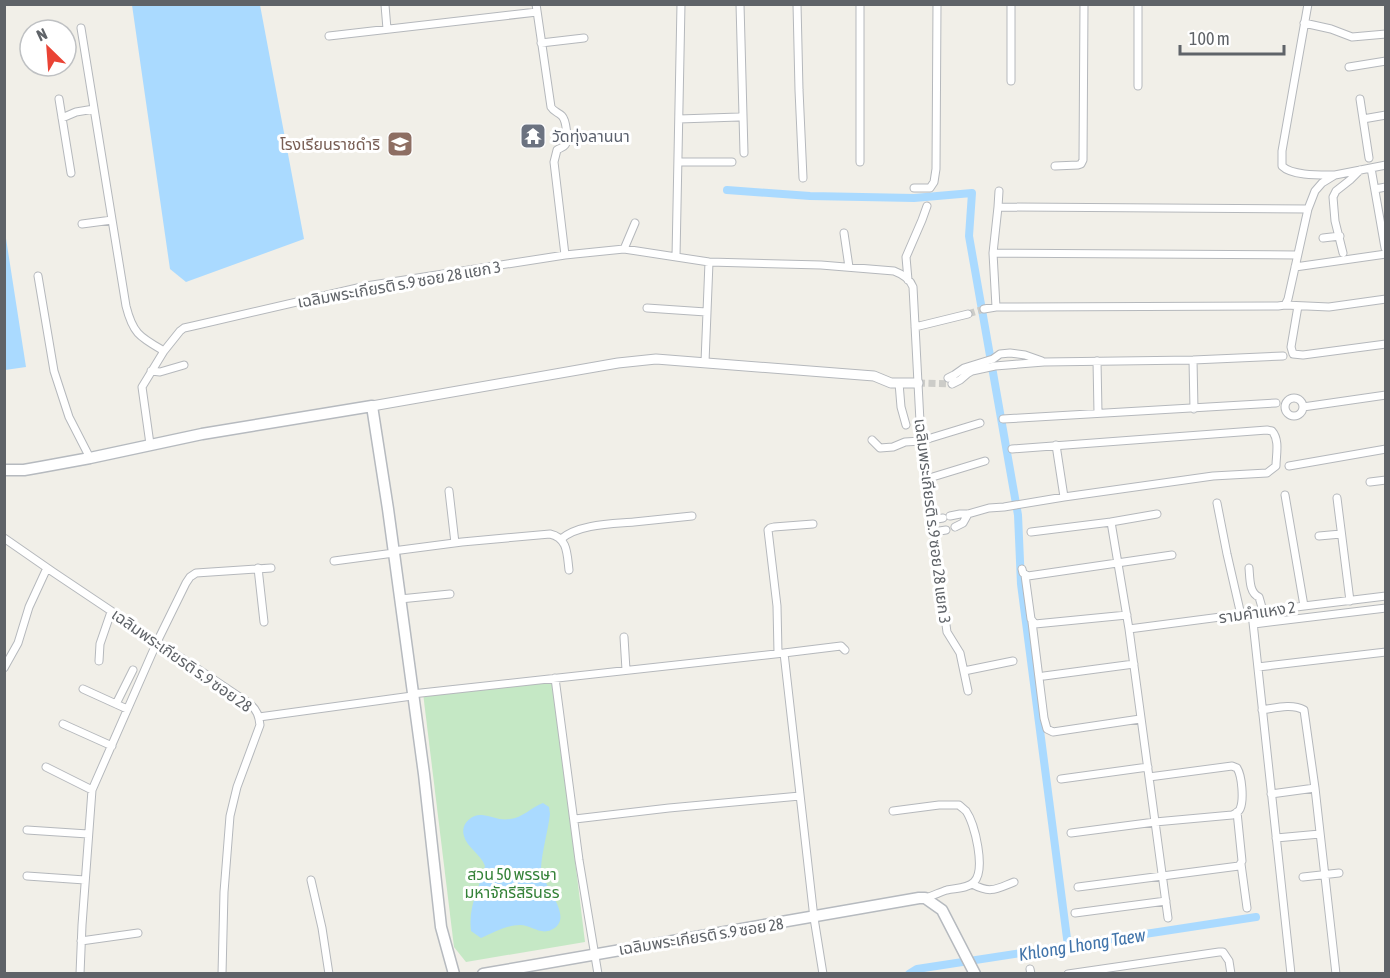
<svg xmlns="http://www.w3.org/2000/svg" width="1390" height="978" viewBox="0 0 1390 978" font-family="'Asap Condensed','Noto Sans Thai',sans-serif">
<rect width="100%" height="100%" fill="#f1efe8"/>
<path fill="#c5e8c5" d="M 553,679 L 585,942 L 466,962 L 454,947 L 423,693 Z"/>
<path fill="#aadaff" d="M 132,5 L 260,5 L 304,239 L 186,282 L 170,269 Z
M 5,232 L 26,367 L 5,370 L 4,370 Z
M 543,803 L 549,807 L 550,814 C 548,831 542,851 541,868 C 541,885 577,918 551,930 C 540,935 531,925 520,925 C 507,925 493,933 481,938 L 471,931 C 468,905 479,890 485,866 C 481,854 467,848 464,836 C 460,825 471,814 482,815 C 492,816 500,821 510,819 C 522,818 532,807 543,803 Z"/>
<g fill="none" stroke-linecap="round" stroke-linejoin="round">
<path stroke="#aadaff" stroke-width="8" d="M 727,190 L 810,196 L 914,198 L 972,193 L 969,236 L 1018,515 L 1021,584 L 1068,946
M 909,974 L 917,969 L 1256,917"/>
<path stroke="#ccccc8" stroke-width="7" stroke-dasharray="7 3.5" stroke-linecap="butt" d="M 968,314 L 984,309
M 918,383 L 952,384"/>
<g stroke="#b5b8bc" stroke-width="9">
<path id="minor" d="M 536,4 L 551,107 C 554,112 558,112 562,116 C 566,120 569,141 565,145 C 563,148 559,148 557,150 L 554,162 L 565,255
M 740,4 L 744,153
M 797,4 L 799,90 L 803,178
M 860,4 L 860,162
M 1308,4 L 1282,151 L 1282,166 C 1292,176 1320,175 1335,175
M 385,5 L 387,29
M 1304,23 L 1331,29 L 1352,37 L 1386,34
M 81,28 L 126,306 C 133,334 140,337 164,351
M 329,36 L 537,12
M 541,43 L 584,38
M 1349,67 L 1386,61
M 1011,81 L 1011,4
M 1138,86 L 1138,4
M 59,99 L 71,173
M 1360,99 L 1369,158
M 62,118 L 76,112 L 94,109
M 679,119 L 739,117
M 1363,119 L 1386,115
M 678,162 L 732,162
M 1055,166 L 1078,165 L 1081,164 L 1083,160 L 1084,4
M 1371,168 L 1385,248
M 914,188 L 930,188 L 934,182 L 936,169 L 937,4
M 1375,189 L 1386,187
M 998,207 L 999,191
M 82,224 L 112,220
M 844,233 L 849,267
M 1323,238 L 1340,236
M 624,249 L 635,223
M 993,253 L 1297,255
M 1343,253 L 1335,221 L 1333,197 L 1336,191 L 1350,180 L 1360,170
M 676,257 L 681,4
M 1295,267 L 1386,254
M 38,276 L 54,371 L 69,417 L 90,458
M 908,280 L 906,257 L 922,220 L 927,206
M 1285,305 L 1288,299 L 1308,209 L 1315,191 L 1322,183 L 1335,175 L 1386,165
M 1298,306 L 1291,347 L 1293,354 L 1303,355 L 1386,344
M 996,307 L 993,253 L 998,207 L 1308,209
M 647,308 L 706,312
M 984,309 L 996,307 L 1278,306 L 1285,305 L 1329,307 L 1386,299
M 915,327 L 968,314
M 1193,360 L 1194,409
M 1097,361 L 1098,413
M 705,362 L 709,262
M 151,371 L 160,372 L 184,365
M 948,378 L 954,375 L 964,368 L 993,359 L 1000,354 L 1010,353 L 1025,355 L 1042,361
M 899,383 L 901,407 L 906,425
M 952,384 L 960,380 L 967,374 L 972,371 L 995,366 L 1044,362 L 1193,360 L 1283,356
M1285 407a9 9 0 1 1 18 0a9 9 0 1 1-18 0Z
M 1303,407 L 1386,395
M 1003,419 L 1276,403
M 872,440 L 880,448 L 893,447 L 905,442 L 921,441 L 980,423
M 150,444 L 142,387 L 164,351 L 180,331 L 184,328 L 193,326 L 366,286 L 565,255 L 624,249 L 709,262 L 821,265 L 894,271 C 902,274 910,279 913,287 L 921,441 L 947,632 L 960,653 L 968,691
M 1056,445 L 1064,497
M 1289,466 L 1386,449
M 926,479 L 985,461
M 1370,482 L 1386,480
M 449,491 L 455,543
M 1285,495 L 1304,606
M 1337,498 L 1350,601
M 1217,503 L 1227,554 L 1241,615
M 950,516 L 960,514 L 968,514 L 989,508 L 1004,507 L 1064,497 L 1213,476 L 1267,473 L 1276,466 C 1276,455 1280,440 1272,431 L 1267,430 L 1012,449
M 931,520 L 943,518
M 1111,522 L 1157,514
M 955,527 L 963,523 L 968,514
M 933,532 L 946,530
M 1031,532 L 1111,522 L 1129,629 L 1168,918
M 1319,536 L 1341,534
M 4,538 L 53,572 L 250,704 C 257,710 259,716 260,725 L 237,787 L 230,816 L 224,892 L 222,974
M 561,539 C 579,524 612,524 634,522 C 653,520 672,518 692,516
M 393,551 L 462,542 L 550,534 C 568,538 567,554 569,570
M 334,561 L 394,553
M 258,568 L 264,622
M 1249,568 C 1250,578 1249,593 1259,597 L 1263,611
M 1022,569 L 1023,573 L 1028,576 L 1172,555
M 1025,575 L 1031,619 L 1035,624 L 1127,615
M 400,599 L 450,594
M 1252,613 L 1291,974
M 1032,622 L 1044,718 L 1047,729 L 1053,732 L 1140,719
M 1254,624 L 1386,608
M 1129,629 L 1304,606 L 1386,596
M 624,637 L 626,670
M 778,653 L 777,606 L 768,530 L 770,528 L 774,527 L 813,524
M 784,653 L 841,646 L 845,650
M 99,661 L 100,644 L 111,612
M 1258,667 L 1386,652
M 4,668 L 18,643 L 29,607 L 47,568
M 964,671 L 1013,661
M 1044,676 L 1134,664
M 555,678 L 579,860 L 598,974
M 83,689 L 127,709
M 412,694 L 784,653 L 814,918 L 823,974
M 116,704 L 133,670
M 1262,710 C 1275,708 1292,703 1304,710 L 1315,788 L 1336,974
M 259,717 L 412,696
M 63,724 L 112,746
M 46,767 L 92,790
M 1061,779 L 1148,767
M 1271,794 L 1315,788
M 893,811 L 939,805 L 959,805 C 961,807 964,809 966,811 C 975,824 986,870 974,882 C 967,889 956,888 947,890 C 940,892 933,896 925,898
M 575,819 L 669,808 L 800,796
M 27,830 L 88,834
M 1071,833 L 1155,822 L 1232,815 C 1236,813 1238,813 1240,809 C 1244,800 1242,776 1237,768 L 1232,766 L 1149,777
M 1276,838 L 1320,834
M 1241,864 L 1247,908
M 27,876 L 85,880
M 1303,877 L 1339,873
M 311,880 L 322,928 L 329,974
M 972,884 C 991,894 996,889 1014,882
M 1078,887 L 1239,866 L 1242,861 L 1237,812
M 1075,913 L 1166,901
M 81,941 L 138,933
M 1030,969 L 1031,974
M 80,974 L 82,925 L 92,790 L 157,642 L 186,583 L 190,577 L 196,573 L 271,568
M 1068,974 L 1219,952 L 1223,952 L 1229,961 L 1231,974"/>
</g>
<g stroke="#b5b8bc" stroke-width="11">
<path id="tertiary" d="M 372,406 L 618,363 L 656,359 L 874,376 L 891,383 L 918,383"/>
</g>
<g stroke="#b6babf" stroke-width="13">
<path id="secondary" d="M 4,470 L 24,470 L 41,467 L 90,458 L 202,434 L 372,406 L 388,509 L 424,774 L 441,927 L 454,974
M 483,974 L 919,898 L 925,898 L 942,910 L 975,974"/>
</g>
<use href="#minor" stroke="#fff" stroke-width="7"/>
<use href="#tertiary" stroke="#fff" stroke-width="9"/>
<use href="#secondary" stroke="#fff" stroke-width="10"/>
</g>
<defs>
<g id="temple-square" transform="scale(1.35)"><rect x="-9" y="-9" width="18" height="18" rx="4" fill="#6b7280" stroke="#fff"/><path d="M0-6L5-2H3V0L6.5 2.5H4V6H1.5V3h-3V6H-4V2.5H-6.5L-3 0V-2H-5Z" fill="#fff"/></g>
<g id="school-square" transform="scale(1.35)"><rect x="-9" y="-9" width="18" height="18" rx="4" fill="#8d6e63" stroke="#fff"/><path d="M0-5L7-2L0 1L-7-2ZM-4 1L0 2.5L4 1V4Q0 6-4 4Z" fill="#fff"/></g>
</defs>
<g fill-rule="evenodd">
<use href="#temple-square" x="533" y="136"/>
<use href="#school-square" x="400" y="144"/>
</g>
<g text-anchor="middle" stroke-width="6" stroke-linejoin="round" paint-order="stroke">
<g font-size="16" fill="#5b616d" stroke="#fff" text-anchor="start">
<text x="552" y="142">วัดทุ่งลานนา</text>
</g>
<g font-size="16" fill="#785e54" stroke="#fff" text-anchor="end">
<text x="380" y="150">โรงเรียนราชดำริ</text>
</g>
<g font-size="16" fill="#5f6368" stroke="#fff">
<text transform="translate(399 284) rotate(-10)" y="6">เฉลิมพระเกียรติ ร.9 ซอย 28 แยก 3</text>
<text transform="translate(933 521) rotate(83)" y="6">เฉลิมพระเกียรติ ร.9 ซอย 28 แยก 3</text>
<text transform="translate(1257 612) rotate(-8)" y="6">รามคำแหง 2</text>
<text transform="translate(182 660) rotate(35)" y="6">เฉลิมพระเกียรติ ร.9 ซอย 28</text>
<text transform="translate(701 936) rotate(-9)" y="6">เฉลิมพระเกียรติ ร.9 ซอย 28</text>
</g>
<g font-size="16" fill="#348238" stroke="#fff">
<text x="512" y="880">สวน 50 พรรษา<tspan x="512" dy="18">มหาจักรีสิรินธร</tspan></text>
</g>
<g font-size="18" font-style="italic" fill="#4174aa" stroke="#fff">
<text transform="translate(1082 945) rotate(-9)" y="6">Khlong Lhong Taew</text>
</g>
</g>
<rect width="1390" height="978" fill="none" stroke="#5f6368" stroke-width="12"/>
<g transform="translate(48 48) rotate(335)"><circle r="28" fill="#ffffff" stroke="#bfc1c3" stroke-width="1.5"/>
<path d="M0-4.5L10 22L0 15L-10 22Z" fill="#ea4335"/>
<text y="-9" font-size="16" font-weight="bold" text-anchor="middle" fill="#5f6368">N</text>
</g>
<path d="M1180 45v9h104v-9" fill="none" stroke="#5f6368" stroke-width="3"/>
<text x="1189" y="45" font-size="18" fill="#5f6368" stroke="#ffffff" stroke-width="4.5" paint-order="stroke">100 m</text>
</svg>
